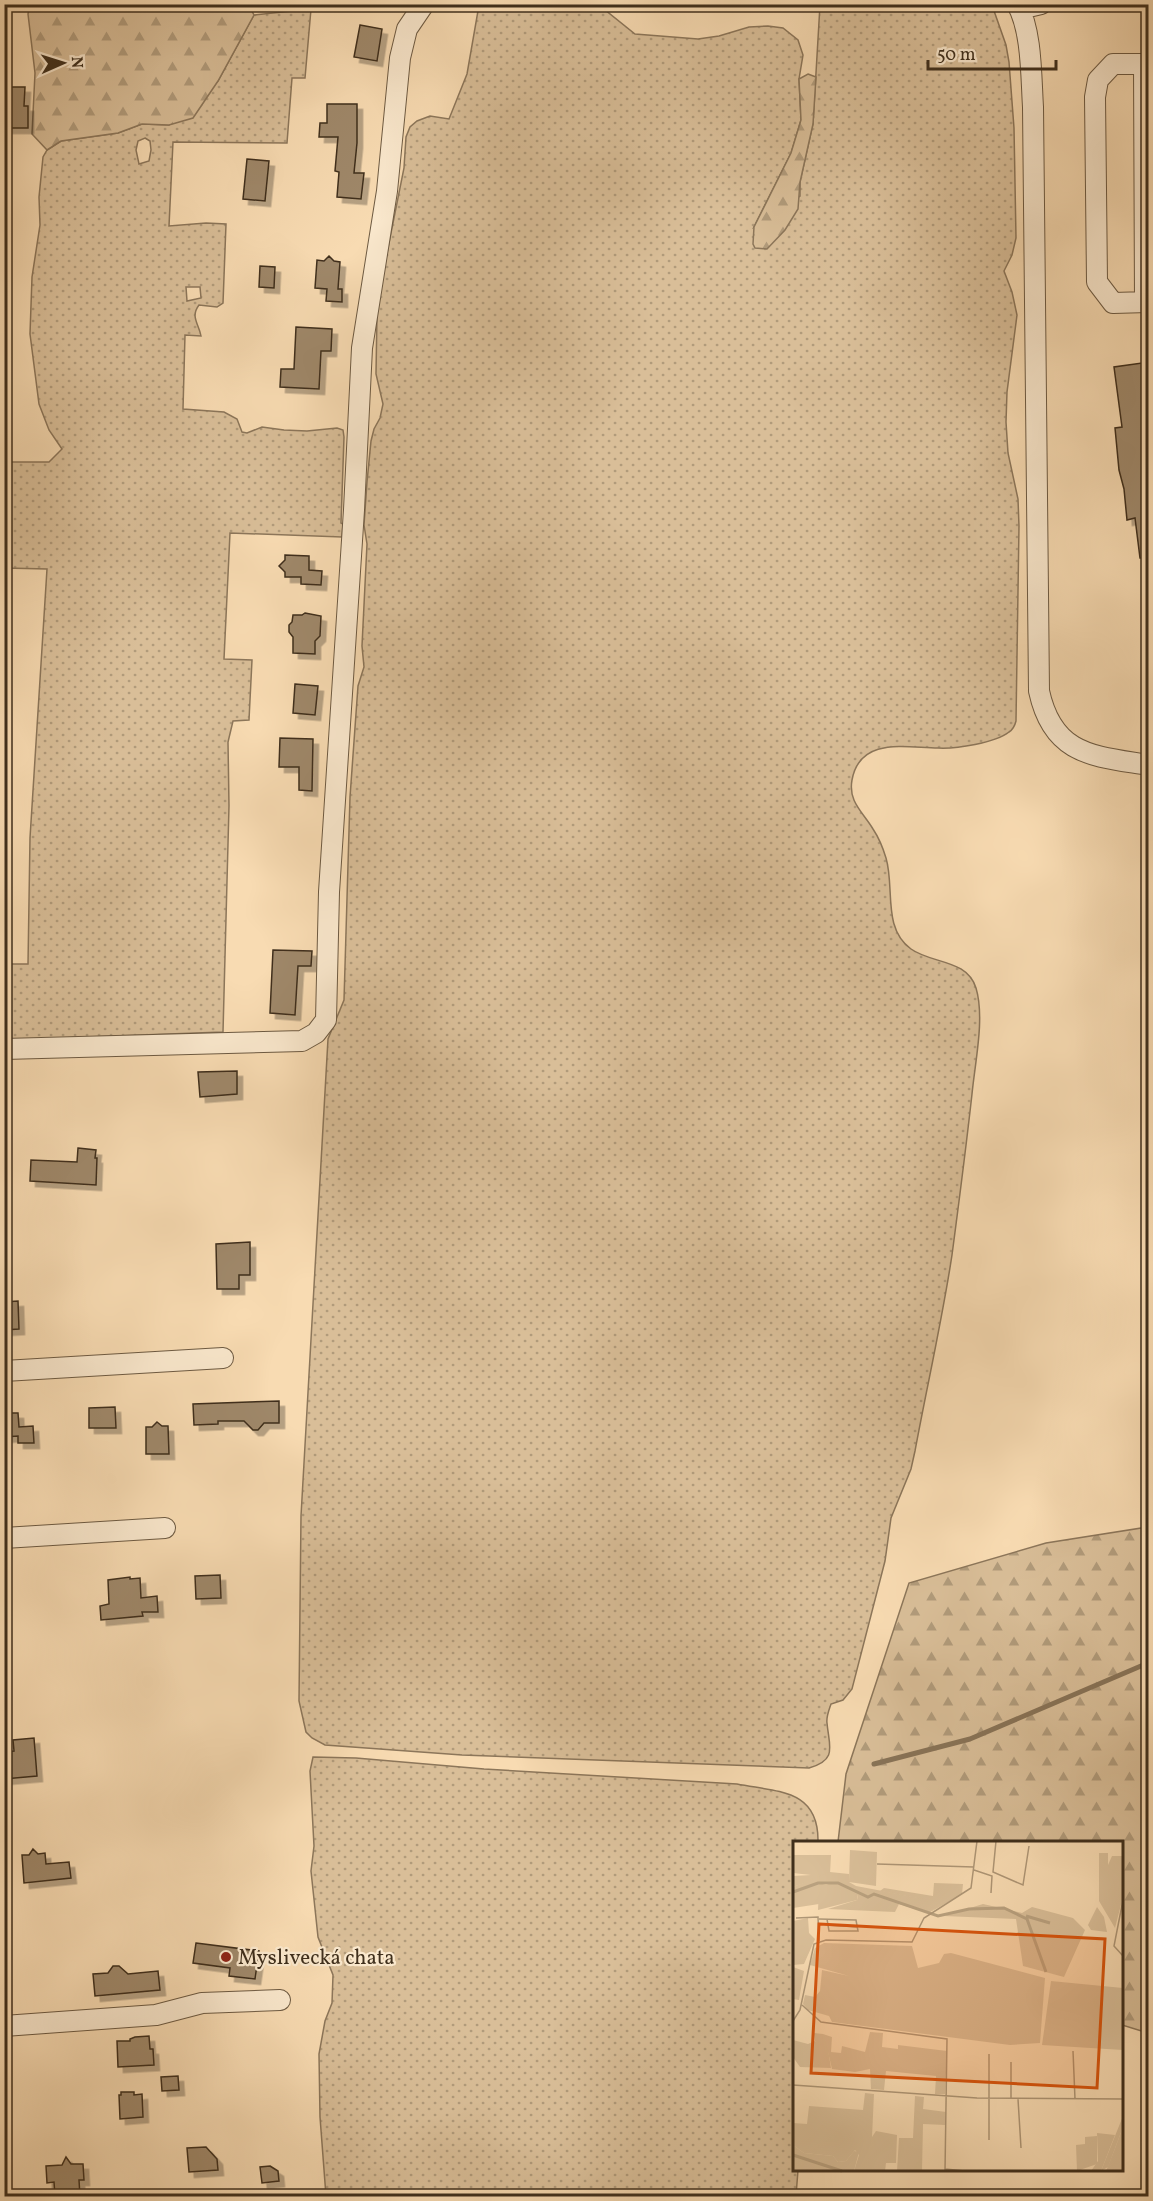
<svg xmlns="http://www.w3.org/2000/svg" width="1153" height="2201" viewBox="0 0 1153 2201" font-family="Vollkorn,serif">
<defs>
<pattern id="grass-dots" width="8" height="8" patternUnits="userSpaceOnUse" patternTransform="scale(1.5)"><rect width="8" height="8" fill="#d9be98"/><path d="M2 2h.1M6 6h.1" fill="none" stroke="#b19b7b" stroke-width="1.8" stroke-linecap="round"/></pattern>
<pattern id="forest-firs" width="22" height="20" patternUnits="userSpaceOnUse" patternTransform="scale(1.5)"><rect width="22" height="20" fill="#d9be98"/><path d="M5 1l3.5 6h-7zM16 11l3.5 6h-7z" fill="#b19b7b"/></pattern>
<filter id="shadow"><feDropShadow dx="5.5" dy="5.5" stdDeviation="0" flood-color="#0004"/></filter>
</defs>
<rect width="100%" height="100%" fill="#f8dbb2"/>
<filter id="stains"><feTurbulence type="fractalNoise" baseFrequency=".00333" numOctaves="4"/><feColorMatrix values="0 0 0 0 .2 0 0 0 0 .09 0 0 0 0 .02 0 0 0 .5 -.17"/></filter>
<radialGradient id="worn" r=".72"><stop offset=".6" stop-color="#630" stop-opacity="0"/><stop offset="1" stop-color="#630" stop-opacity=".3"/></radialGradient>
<path fill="url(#grass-dots)" stroke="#8c765a" stroke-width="1.5" fill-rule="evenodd" d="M 965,4 L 990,5 L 993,8 L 1006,45 L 1009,62 L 1014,128 L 1016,238 L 1012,255 L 1004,271 L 1012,292 L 1017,315 L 1007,392 L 1006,422 L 1008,453 L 1018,499 L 1019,526 L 1016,721 C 1015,725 1014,729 1009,732 C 995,743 956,749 938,748 C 907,748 860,736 852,780 C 848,802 863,812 873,829 C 879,838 883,848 886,858 C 895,888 882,928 911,949 C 932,964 967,959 976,988 C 985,1018 975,1062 972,1094 C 966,1148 959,1202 952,1255 C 942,1321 927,1386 915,1451 L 911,1469 L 891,1518 L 885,1561 L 852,1689 L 843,1700 L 831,1704 C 829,1710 826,1717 827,1723 C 829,1746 838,1760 809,1768 L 462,1755 L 325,1745 L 312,1738 L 306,1732 L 299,1701 L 301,1516 L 328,1039 L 344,1000 L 350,797 L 358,686 L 364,667 L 362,646 L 367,544 L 364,525 L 367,482 L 371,441 L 374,429 L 380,418 L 383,404 L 376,374 L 377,314 L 381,283 L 404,168 L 406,137 L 410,127 L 417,121 L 430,116 L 449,119 L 467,74 L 479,5 L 590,5 L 605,10 L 635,34 L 698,39 L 719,36 L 749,27 L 768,26 L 783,28 L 798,40 L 803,55 L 799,79 L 801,120 L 791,153 L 754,227 L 800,196 L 800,182 L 813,124 L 820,5 Z
M 311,9 L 305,78 L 292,78 L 287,143 L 173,142 L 169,226 L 206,223 L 226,224 L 223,303 L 217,307 L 199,305 C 190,317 199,324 201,336 L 185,335 L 183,409 L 224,412 L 237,419 L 242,432 L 247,433 L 262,427 L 284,430 L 307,431 L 337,428 L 343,430 L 344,437 L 341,523 L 343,524 L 342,537 L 230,533 L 224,659 L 252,660 L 249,720 L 233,721 L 228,742 L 229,806 L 223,1032 L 5,1040 L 5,964 L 28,964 L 30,838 L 47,569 L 5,568 L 4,462 L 49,462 L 62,449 L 49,430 L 39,404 L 30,334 L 32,277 L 40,225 L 39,197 L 43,157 L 47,150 L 61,141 L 118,133 L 142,124 L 169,125 L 218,81 L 254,15 ZM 145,138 L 150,141 L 151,150 L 149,161 L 139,164 L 136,150 L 138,141 ZM 186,287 L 200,287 L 201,298 L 187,301 Z
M 313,1757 L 356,1758 L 484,1769 L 737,1784 C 778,1792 819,1789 818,1842 L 794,1842 L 794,2170 L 798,2170 L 796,2196 L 326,2196 L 320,2117 L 319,2054 L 325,2021 L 332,2003 L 333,1975 L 318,1937 L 311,1871 L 314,1846 L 310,1771 Z"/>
<path fill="url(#forest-firs)" stroke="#8c765a" stroke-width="1.5" d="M 30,4 L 248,4 L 254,15 L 218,81 L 193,118 L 169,125 L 142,124 L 118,133 L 61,141 L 47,150 L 32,134 L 35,73 L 28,14 Z
M 808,74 L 816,77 L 813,124 L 800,182 L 798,209 L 785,230 L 767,249 L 755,248 L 753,244 L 754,227 L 791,153 L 801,120 L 799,79 Z
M 1148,1527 L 1148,2033 L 1122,2025 L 1122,1842 L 838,1842 L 846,1774 L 909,1583 L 1046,1543 Z"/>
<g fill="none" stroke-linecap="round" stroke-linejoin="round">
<path stroke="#887357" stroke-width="5" d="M 874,1764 L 970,1739 L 1148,1663"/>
</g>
<path fill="#9f886a" stroke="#3f2f1c" stroke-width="1.5" filter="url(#shadow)" d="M 360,25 L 382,29 L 377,61 L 354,57 Z
M 7,87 L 25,87 L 24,106 L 28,106 L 28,128 L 4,128 L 4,89 L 7,89 Z
M 327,104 L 357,104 L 357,143 L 354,173 L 364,173 L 361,199 L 337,197 L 339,172 L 335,171 L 338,137 L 319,137 L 320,123 L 327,123 Z
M 247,159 L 269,161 L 265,201 L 243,199 Z
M 329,256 L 334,261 L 340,262 L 338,289 L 342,289 L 342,302 L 326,301 L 327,289 L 315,288 L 317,260 L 324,261 Z
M 260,266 L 275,267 L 274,288 L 259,287 Z
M 296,327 L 332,329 L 331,351 L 321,351 L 319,389 L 280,387 L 281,369 L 294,369 Z
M 1149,362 L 1149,558 L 1140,558 L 1135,518 L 1127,520 L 1124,489 L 1119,470 L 1115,428 L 1122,427 L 1114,367 Z
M 285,555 L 309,556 L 309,570 L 322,571 L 321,585 L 301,584 L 301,577 L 285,577 L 285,572 L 279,566 L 285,560 Z
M 305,613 L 321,616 L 320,636 L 315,641 L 315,654 L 293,653 L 293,637 L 289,632 L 289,625 L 292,622 L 293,615 L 302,615 Z
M 295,684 L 318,686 L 315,715 L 293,713 Z
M 280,738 L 313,739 L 312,791 L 299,790 L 299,767 L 279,767 Z
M 273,950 L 312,951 L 311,966 L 298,966 L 295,1015 L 270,1013 Z
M 237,1071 L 237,1094 L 200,1097 L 198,1072 Z
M 78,1148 L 96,1150 L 95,1158 L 97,1158 L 96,1185 L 30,1181 L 31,1160 L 77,1162 Z
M 250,1242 L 250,1275 L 239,1275 L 239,1289 L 217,1289 L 216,1244 Z
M 18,1301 L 19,1329 L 4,1330 L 4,1302 Z
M 279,1401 L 279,1423 L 264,1423 L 258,1430 L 253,1430 L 244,1421 L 218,1421 L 218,1424 L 194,1425 L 193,1404 Z
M 115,1407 L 116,1428 L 89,1428 L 89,1408 Z
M 4,1413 L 18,1413 L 19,1427 L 33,1426 L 34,1443 L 18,1443 L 18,1436 L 4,1437 Z
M 157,1422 L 162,1426 L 168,1426 L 169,1454 L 146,1454 L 146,1427 L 152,1427 Z
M 220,1575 L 221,1598 L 196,1599 L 195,1576 Z
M 130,1577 L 130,1579 L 140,1578 L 141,1598 L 157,1596 L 158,1612 L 142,1612 L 143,1616 L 101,1620 L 100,1606 L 109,1604 L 108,1580 Z
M 34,1738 L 37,1776 L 4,1779 L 4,1752 L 14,1751 L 13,1740 Z
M 33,1849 L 38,1854 L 45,1853 L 46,1864 L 69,1862 L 71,1878 L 24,1883 L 22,1855 L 29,1855 Z
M 196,1943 L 259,1951 L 255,1979 L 229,1976 L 230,1968 L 193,1963 Z
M 113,1966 L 119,1966 L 128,1974 L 158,1971 L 160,1990 L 95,1996 L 93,1974 L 108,1973 Z
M 149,2036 L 150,2049 L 153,2049 L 154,2065 L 118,2067 L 117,2041 L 130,2041 L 130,2039 L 135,2037 Z
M 178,2076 L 179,2090 L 162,2091 L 161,2077 Z
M 121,2092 L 134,2092 L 134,2095 L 142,2094 L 143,2117 L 120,2119 L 119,2095 L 121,2095 Z
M 206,2147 L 217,2159 L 218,2170 L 189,2172 L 187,2148 Z
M 66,2157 L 71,2164 L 83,2164 L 84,2180 L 79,2180 L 80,2196 L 55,2196 L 54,2182 L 47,2183 L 46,2166 L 62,2165 Z
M 270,2166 L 278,2171 L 279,2181 L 262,2183 L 260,2167 Z"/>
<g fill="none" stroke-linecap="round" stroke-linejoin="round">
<g stroke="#6d5a42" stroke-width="22">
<path id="minor" d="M 1017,4 C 1032,31 1031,76 1033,107 L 1039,691 C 1053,756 1094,756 1148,765
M 1020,9 L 1041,4
M 1144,64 L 1145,303
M 1148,64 L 1113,64 L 1098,80 L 1095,97 L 1097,282 L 1113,303 L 1148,302
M 4,1049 L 302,1041 L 316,1033 L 326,1020 L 329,892 L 354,510 L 362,348 L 387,191 L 400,58 L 407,29 L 424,4
M 4,1371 L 223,1358
M 4,1538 L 165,1528
M 4,2026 L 156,2015 L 202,2003 L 280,2000"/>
</g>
<use href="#minor" stroke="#fae8cd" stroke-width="20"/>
</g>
<circle fill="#8f2418" stroke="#fae8cd" stroke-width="2" cx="226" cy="1957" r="6"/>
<g text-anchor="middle" stroke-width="4.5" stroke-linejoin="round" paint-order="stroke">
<g font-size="21" fill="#3f2f1c" stroke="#fae8cd" text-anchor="start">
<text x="238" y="1964">Myslivecká chata</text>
</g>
</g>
<g transform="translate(793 1841)">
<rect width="330" height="330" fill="#f8dbb2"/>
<path d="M 57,9 L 84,11 L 83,45 L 56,41 ZM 306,12 L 315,12 L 315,24 L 319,15 L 329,15 L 330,56 L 322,87 L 306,60 ZM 0,14 L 38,14 L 37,33 L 0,46 L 0,35 L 18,34 L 0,32 ZM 141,42 L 170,43 L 169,53 L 141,69 L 124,57 L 87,50 L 91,47 L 140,55 ZM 26,44 L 42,44 L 65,53 L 64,59 L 25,69 ZM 304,66 L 311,76 L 314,91 L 298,89 L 295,84 ZM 15,77 L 16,92 L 22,98 L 11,123 L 0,124 L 0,80 ZM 31,102 L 119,105 L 125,127 L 146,122 L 151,113 L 158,112 L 252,137 L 247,202 L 217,204 L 39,181 L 36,175 L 15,169 L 10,163 L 12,154 L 22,156 L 27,150 L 29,129 L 56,135 L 17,124 L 22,107 ZM 0,126 L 11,130 L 6,159 L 0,158 ZM 258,140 L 330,147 L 330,209 L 249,204 ZM 77,191 L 90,192 L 89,206 L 105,208 L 105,204 L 154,210 L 152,253 L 142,253 L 143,235 L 93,230 L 91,249 L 78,248 L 77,228 L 62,231 L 39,228 L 35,211 L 22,200 L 21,192 L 30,193 L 39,196 L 38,211 L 48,212 L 49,205 L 72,211 ZM 72,252 L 81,253 L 79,296 L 83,290 L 104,294 L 103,322 L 93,322 L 92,330 L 61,330 L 66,314 L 62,309 L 53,320 L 45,321 L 40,315 L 11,312 L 0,304 L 0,282 L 14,283 L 16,265 L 70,269 ZM 122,255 L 131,256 L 130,268 L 153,271 L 152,284 L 130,283 L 129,330 L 104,330 L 106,297 L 120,297 ZM 330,275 L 330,286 L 315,326 L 308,330 ZM 304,295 L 304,323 L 284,330 L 283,304 L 292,303 L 292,296 Z" fill="#d9be98"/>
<path d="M 37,31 L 56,33 L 56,41 L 63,45 L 132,58 L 141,69 L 135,72 L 106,63 L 102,71 L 35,68 L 64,59 L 65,54 L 33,43 L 26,45 L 26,63 L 0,67 L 0,46 ZM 190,63 L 229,72 L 239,66 L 280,77 L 292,89 L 271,136 L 230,125 L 223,78 L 151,75 ZM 0,199 L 15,203 L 22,200 L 30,205 L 35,208 L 38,227 L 7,226 L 0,216 ZM 330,286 L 330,330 L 313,330 L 321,310 ZM 304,292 L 322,294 L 308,330 L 298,330 L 305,320 ZM 0,304 L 11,312 L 40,315 L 45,321 L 53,320 L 61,310 L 66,311 L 61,330 L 0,330 Z" fill="#d9be98"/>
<path fill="none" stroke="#b9a17f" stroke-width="3" d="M 0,51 L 25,42 L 45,42 L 75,56 L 81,53 L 145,75 L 176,68 L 211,67 L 234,78 L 253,131M 233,75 L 257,82M 0,314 L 49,330"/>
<path fill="none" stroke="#ae9676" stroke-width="1.5" d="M 203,0 L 200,31 L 230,44 L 236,5M 84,23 L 181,26M 181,29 L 199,35 L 198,52M 330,59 L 321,105 L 330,115M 3,77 L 25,76 L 26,100M 26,78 L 63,79 L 65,90 L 36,90 L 34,78M 34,84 L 65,86M 9,164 L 28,181 L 154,198 L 152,330M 0,180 L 7,169 L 21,103 L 33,99 L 119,101 L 131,77 L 178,47 L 184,0M 280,210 L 282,258M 218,221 L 218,258M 0,244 L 184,257 L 330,258M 225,258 L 228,307M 196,299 L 196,213M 152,328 L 172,330"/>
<path fill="#d7550e" fill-opacity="0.15" stroke="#d7550e" stroke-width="3" d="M 26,83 L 312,98 L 304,247 L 18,232 Z"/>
<rect width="330" height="330" fill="none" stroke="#3f2f1c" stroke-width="3"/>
</g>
<rect width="1153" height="2201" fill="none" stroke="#f8dbb2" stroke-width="24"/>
<rect x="6" y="6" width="1141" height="2189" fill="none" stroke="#3f2f1c" stroke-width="3"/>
<rect x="12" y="12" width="1129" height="2177" fill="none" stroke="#3f2f1c" stroke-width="1.5"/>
<g transform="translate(63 63) rotate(87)" stroke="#fae8cd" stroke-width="4.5" paint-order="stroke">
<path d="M0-4.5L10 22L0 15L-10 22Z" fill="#3f2f1c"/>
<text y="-9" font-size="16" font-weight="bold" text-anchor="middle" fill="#3f2f1c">N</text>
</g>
<path d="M928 60v9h128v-9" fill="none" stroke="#3f2f1c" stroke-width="3"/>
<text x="937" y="60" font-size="18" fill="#3f2f1c" stroke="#fae8cd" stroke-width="4.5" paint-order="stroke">50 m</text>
<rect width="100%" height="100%" filter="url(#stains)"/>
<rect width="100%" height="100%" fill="url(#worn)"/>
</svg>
